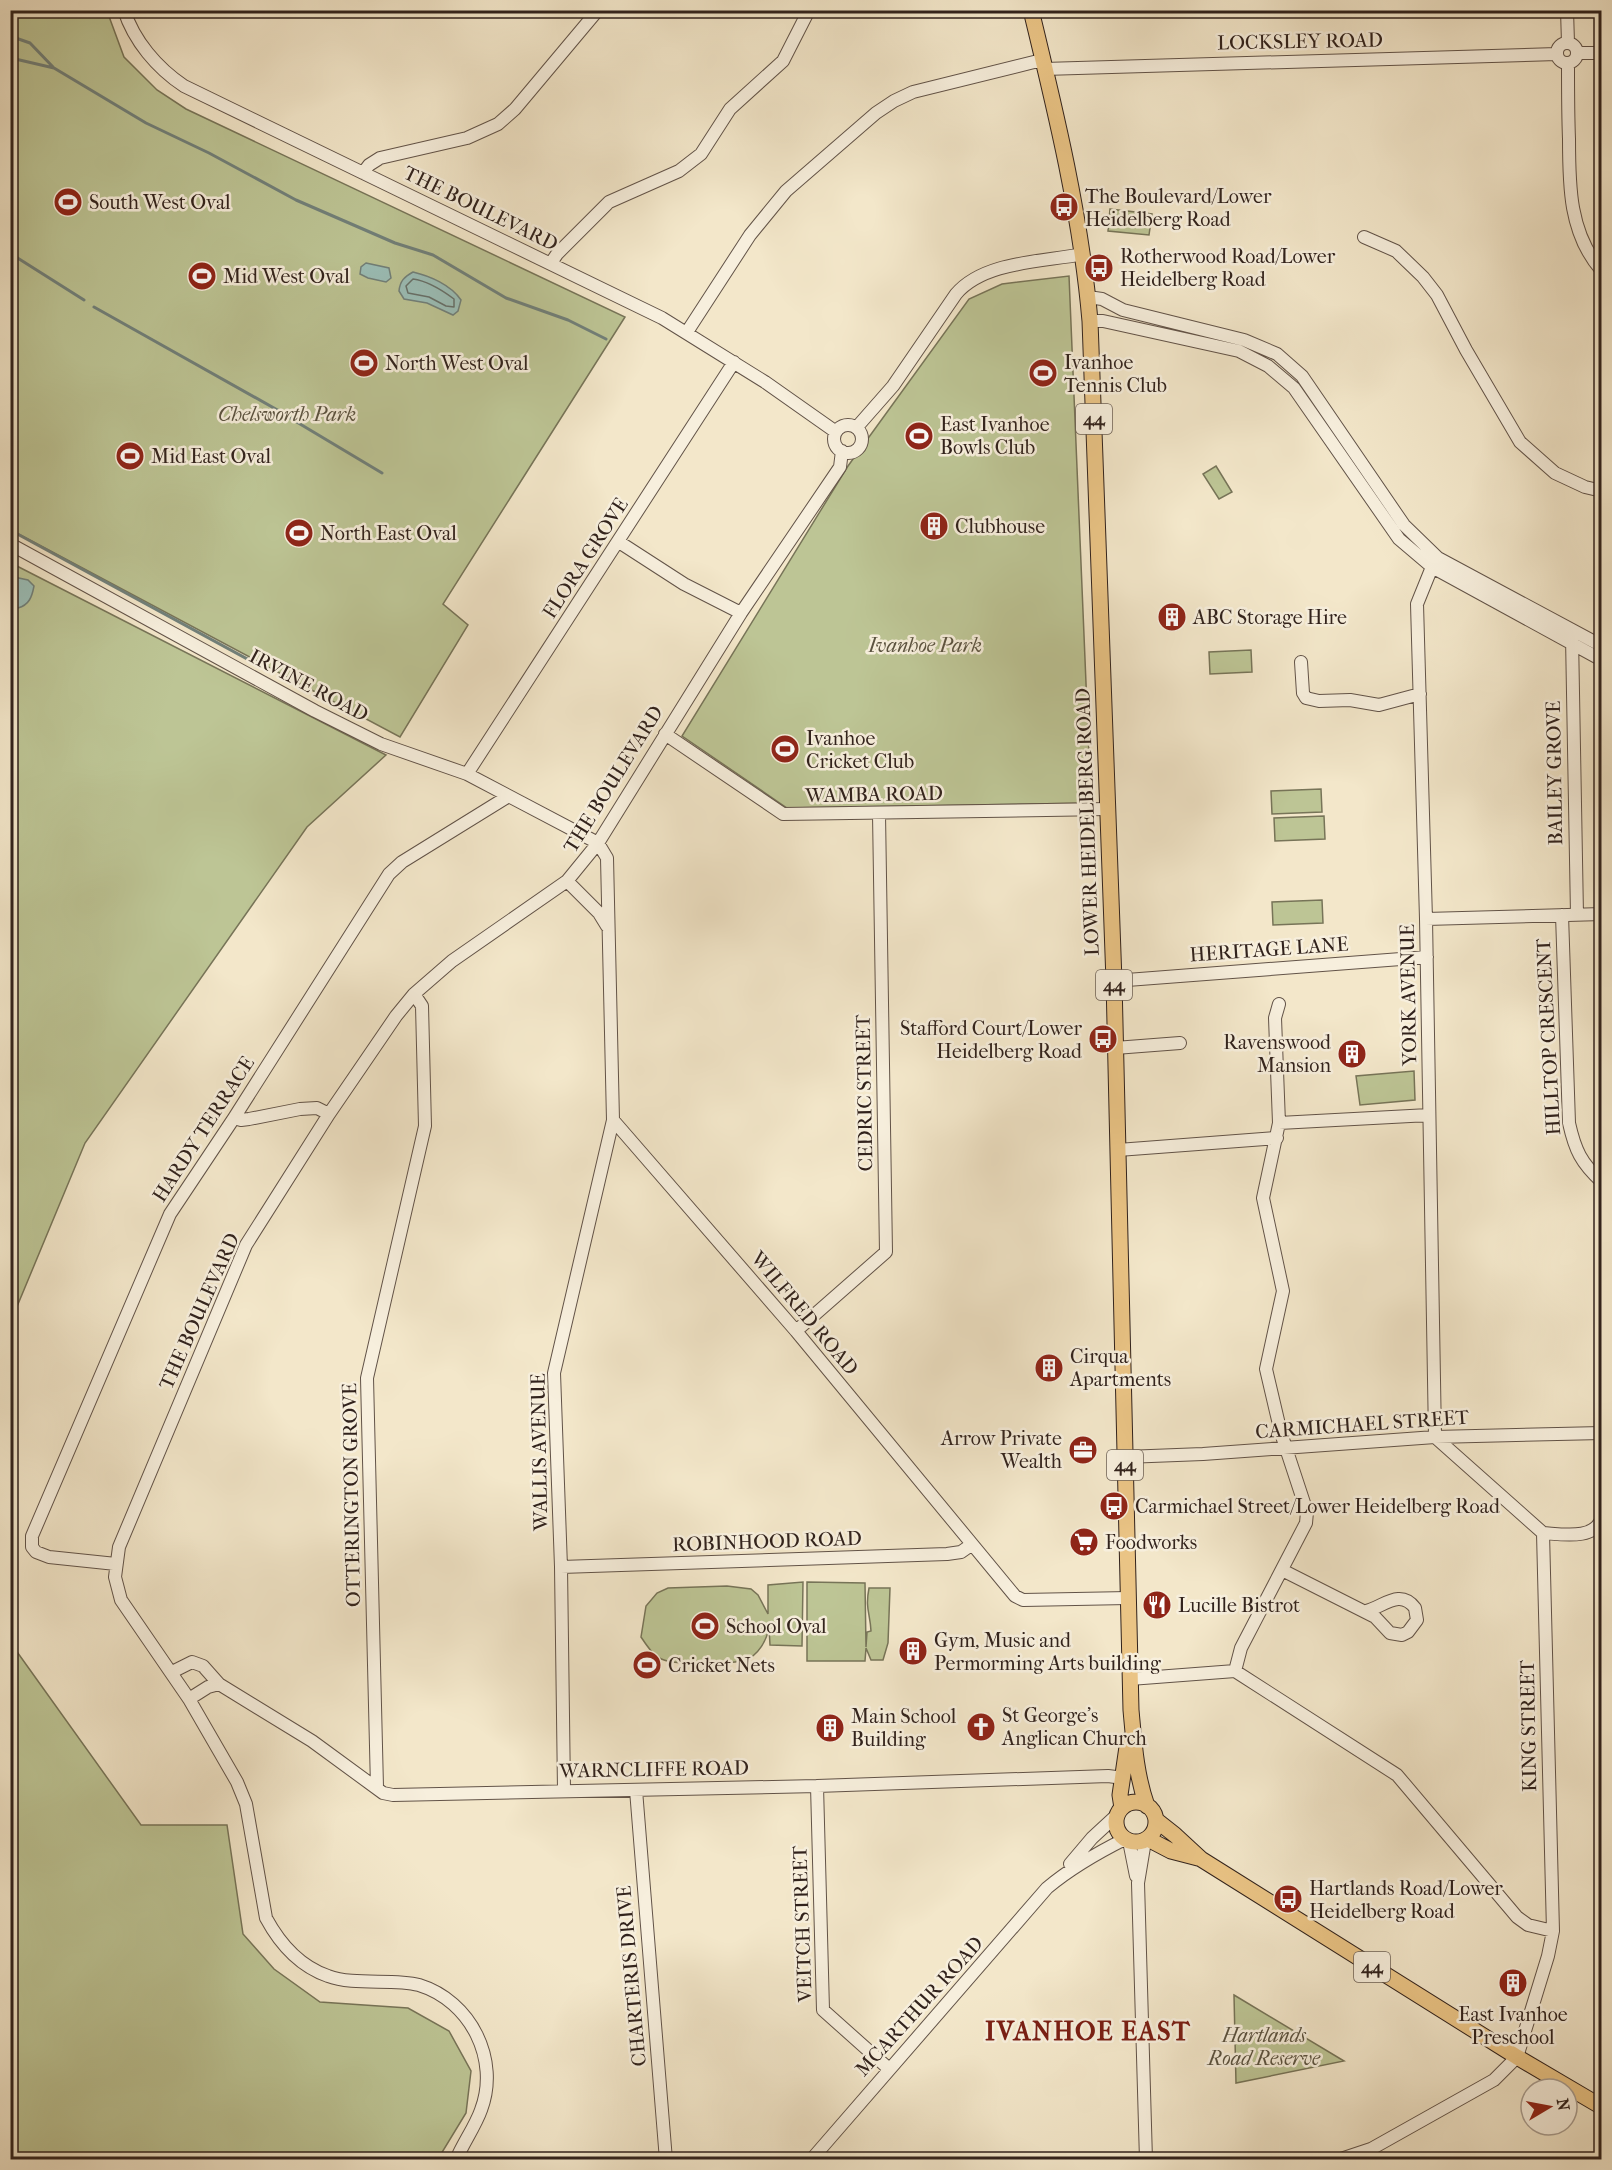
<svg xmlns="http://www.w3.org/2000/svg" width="1612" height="2170" viewBox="0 0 1612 2170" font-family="'IM FELL French Canon',serif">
<rect width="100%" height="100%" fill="#f3e7ca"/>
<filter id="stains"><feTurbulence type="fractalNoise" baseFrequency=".00333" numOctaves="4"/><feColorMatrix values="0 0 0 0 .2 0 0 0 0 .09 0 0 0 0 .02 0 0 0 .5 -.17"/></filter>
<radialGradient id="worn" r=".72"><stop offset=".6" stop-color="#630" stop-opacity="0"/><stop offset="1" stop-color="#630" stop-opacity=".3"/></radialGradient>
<path fill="#bdc595" stroke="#777458" stroke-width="1.5" d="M 10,11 L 107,11 L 124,57 L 157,90 L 186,109 L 625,317 L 443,604 L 468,625 L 400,737 L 11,530 Z
M 1110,209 L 1152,214 L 1149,235 L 1108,231 Z
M 1069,276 L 1091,803 L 787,808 L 682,736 L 848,466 L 969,299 L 1002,284 Z
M 1216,466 L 1232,492 L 1219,499 L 1203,474 Z
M 11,563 L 386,755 L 307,827 L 85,1143 L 11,1321 Z
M 1251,650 L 1252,672 L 1210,674 L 1209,652 Z
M 1321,789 L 1322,812 L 1272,814 L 1271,791 Z
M 1324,816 L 1325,839 L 1275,841 L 1274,818 Z
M 1322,900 L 1323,923 L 1273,925 L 1272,902 Z
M 1414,1071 L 1415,1100 L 1360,1105 L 1356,1076 Z
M 803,1582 L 802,1646 L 770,1645 L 769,1627 C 767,1640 758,1656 745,1660 C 733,1664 676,1665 664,1660 C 654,1657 647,1646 641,1637 L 646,1606 L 657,1593 L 668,1588 L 727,1586 L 751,1589 L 758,1595 L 768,1614 L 768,1585 Z
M 807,1582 L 865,1583 L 866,1647 L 867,1632 L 871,1631 C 870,1612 865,1609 869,1588 L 890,1588 L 888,1643 L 883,1660 L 871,1660 L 866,1648 L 865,1661 L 807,1661 Z
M 10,1642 L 141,1825 L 227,1825 L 243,1934 L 274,1969 L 320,2002 L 408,2008 L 449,2031 L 471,2071 L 466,2113 L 438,2159 L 11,2159 Z
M 655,1658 L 658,1670 L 638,1671 L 638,1660 Z
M 1234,1995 L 1344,2061 L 1236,2083 Z"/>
<path fill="#9bbfb8" stroke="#71807a" stroke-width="1.5" d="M 366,263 L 389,268 L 391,278 L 386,282 L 368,278 L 360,274 L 361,267 Z
M 413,272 C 430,276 451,285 461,300 L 458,311 L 453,315 L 427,303 L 404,299 L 399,291 C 400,281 404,277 413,272 Z
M 14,577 L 28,580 L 34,586 C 32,597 29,605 18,608 L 11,602 L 11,578 Z"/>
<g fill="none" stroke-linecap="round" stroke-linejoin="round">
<path stroke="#66706a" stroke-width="1.5" d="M 413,279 C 428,281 442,290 454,299 L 454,307 L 446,306 L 429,297 L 408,293 L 406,286 Z"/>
<path stroke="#71807a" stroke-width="3" d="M 10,36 L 30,43 L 53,67
M 11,58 L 54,68 L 146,123 L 209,153 L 296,200 L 395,243 L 433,255 L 506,298 L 568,320 L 606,339
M 16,257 L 84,300
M 94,307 L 281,412
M 290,418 L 382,473
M 10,530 L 273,673"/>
<g stroke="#625348" stroke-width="14">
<path id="minor" d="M 124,10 C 134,41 157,68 184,86 L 662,318 L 765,382 L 836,432
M 1567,10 L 1568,43
M1557 53a10 10 0 1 1 20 0a10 10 0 1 1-20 0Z
M 1578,53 L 1602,53
M 1568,64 C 1568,89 1568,114 1569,139 C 1569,185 1569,234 1602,271
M 1044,69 L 1557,54
M 363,173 L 369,165 L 380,158 L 467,138 L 498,124 L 515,109 L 598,10
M 1364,237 L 1396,251 L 1423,277 L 1437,295 L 1466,350 L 1520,442 L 1555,473 L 1585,487 L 1602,491
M 551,263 L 557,254 L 609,202 L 679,171 L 701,154 L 730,109 L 783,61 L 809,10
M 1088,297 L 1102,299 L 1123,310 L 1244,340 L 1277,354 L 1302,376 L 1404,525 L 1438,558 L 1602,646
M 1090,321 L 1103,321 L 1239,351 L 1268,366 L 1294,388 L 1399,539 L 1432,567 L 1602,660
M 687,332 L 750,235 L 786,191 L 876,113 L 894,101 L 913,92 L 1042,60
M834 439a14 14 0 1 1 28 0a14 14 0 1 1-28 0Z
M 857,427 L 893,386 L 956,294 C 984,261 1043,262 1083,254
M 619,542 L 684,584 L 741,613
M 10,544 L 315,711 L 381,744 L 467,774 L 598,843 L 607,858 L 613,1120 L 796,1331 L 1015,1596 L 1023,1600 L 1128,1598
M 1572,637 L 1577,915
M 1301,662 L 1303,693 L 1306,698 L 1319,701 L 1350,700 L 1379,705 L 1420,694
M 665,734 L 783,814 L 1108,809
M 467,774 L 734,362
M 567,881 L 599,913 L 607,926
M 1562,915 L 1569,1123 C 1575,1150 1581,1163 1602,1182
M 1426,919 L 1602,914
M 1114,981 L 1427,957
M 1115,1048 L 1180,1043
M 234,1118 L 241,1120 L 249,1119 L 300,1109 L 317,1108 L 329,1114
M 1279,1123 L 1429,1115
M 1118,1150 L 1277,1138
M 796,1331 L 886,1252 L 879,814
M 1125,1457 L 1203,1454 L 1435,1437 L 1602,1433
M 1543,1533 C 1561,1534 1596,1541 1602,1517
M 116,1564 L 49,1557 L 36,1552 L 32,1547 L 32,1536 L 170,1214 L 234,1118 L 389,874 L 402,862 L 507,797
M 561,1567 L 947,1554 L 961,1552 L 971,1545
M 1282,1570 L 1375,1617 L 1390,1633 L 1402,1635 L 1408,1632 L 1417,1620 L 1415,1608 C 1400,1588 1383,1607 1366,1611
M 1235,1671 L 1241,1648 L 1306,1523 L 1307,1512 L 1281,1433 L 1266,1369 L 1283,1291 L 1263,1198 L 1279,1123 L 1275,1018 L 1279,1004
M 172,1672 L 192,1662 L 203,1666 L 219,1684 L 312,1741 L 383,1793 L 393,1795 L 817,1786 L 1108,1776 L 1123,1778
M 1130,1679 L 1235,1671 L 1397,1775 L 1517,1917 L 1528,1925 L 1553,1931
M 189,1699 L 208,1687 L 219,1684
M 817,1786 L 823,2010 L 888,2068
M 377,1787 L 367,1378 L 425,1126 L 422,1006 L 414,994
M 564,1790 L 561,1567 L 554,1373 L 613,1120
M 636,1790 L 666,2160
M 1129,1841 L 1136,1876
M 1145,1841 L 1138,1883 L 1146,2160
M 1070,1864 L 1092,1838 L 1118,1814
M 456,2160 C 463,2143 475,2127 481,2110 C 500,2060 471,2001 419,1985 C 393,1978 354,1986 328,1976 C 299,1966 280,1944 266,1918 L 246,1804 L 237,1782 L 189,1699 L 121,1600 L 115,1577 L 119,1547 L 246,1245 L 329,1114 L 396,1016 L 414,994 L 452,961 L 567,881 L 598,843 L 741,613 L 840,467 L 842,451
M 811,2160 L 1047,1888 C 1072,1867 1097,1853 1125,1839
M 1338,2160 L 1371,2149 L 1494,2080 L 1517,2057 L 1548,1956 L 1553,1931 L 1543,1533 L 1435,1437 L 1426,919 L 1417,604 L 1432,567 L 1438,558"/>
</g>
<g stroke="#31221c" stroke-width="17">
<path id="major" d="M 1031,10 C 1056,113 1081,216 1090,321 L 1114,981 L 1131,1710 C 1134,1743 1136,1775 1147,1806
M1116 1822a20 20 0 1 1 40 0a20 20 0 1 1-40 0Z
M 1122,1808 L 1120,1795 L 1128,1740
M 1156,1820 L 1175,1835 L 1201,1859 L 1517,2057 L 1602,2107
M 1148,1839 L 1171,1851 L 1198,1858"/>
</g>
<use href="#minor" stroke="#f7efdd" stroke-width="12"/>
<use href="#major" stroke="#eac485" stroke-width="15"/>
</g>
<defs>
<g id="stadium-disc" transform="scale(1.5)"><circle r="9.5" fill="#8f2418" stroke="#f7efdd"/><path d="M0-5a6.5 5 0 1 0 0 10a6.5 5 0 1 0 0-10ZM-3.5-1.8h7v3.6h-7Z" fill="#fff"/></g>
<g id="bus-disc" transform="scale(1.5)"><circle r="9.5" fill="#8f2418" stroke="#f7efdd"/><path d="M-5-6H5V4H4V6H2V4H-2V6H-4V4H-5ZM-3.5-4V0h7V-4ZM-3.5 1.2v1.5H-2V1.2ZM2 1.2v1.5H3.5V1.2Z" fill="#fff"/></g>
<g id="building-disc" transform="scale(1.5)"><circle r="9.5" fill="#8f2418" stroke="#f7efdd"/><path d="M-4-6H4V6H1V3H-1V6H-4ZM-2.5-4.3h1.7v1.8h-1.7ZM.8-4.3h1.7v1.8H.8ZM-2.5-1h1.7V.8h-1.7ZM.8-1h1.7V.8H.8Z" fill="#fff"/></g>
<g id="office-disc" transform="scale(1.5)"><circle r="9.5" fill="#8f2418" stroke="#f7efdd"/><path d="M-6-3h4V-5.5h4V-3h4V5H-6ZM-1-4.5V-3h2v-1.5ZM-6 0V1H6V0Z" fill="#fff"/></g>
<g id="supermarket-disc" transform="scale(1.5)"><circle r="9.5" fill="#8f2418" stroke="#f7efdd"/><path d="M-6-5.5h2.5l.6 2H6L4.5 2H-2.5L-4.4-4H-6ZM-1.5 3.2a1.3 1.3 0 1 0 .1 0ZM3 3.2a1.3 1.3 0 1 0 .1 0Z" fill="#fff"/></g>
<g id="restaurant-disc" transform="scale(1.5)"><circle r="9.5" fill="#8f2418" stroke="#f7efdd"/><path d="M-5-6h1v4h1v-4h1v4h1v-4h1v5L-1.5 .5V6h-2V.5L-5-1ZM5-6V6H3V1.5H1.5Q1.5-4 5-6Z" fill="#fff"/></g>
<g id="church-disc" transform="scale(1.5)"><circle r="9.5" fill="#8f2418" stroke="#f7efdd"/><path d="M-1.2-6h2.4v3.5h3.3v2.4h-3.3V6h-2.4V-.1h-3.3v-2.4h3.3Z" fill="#fff"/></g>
</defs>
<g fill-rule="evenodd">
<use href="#stadium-disc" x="68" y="202"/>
<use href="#bus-disc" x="1064" y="207"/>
<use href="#bus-disc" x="1099" y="268"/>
<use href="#stadium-disc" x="202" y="276"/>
<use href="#stadium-disc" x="364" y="363"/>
<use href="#stadium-disc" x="1043" y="373"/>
<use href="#stadium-disc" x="919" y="436"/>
<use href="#stadium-disc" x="130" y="456"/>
<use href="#building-disc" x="934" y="526"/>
<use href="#stadium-disc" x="299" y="533"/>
<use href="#building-disc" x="1172" y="617"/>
<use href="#stadium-disc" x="785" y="749"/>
<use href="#bus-disc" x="1103" y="1039"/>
<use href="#building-disc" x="1352" y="1054"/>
<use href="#building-disc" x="1049" y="1368"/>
<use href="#office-disc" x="1083" y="1450"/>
<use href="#bus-disc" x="1114" y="1506"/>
<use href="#supermarket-disc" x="1084" y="1542"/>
<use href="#restaurant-disc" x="1157" y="1605"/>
<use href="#stadium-disc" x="705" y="1626"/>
<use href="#building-disc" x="913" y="1651"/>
<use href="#stadium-disc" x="647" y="1665"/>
<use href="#church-disc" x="981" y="1727"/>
<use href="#building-disc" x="830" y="1728"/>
<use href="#bus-disc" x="1288" y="1899"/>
<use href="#building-disc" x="1513" y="1983"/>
</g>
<g text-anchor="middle" stroke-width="5" stroke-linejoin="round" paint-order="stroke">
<g fill="#f7efdd" stroke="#6c6056" stroke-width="1.5">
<rect x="1076" y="404" width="36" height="30" rx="4.5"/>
<rect x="1096" y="970" width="36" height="30" rx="4.5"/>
<rect x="1107" y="1450" width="36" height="30" rx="4.5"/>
<rect x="1354" y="1952" width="36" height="30" rx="4.5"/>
</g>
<g font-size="18" font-weight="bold" fill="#31221c">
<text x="1094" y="425">44</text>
<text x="1114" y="991">44</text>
<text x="1125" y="1471">44</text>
<text x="1372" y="1973">44</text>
</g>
<g font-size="20" fill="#31221c" stroke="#f7efdd">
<text transform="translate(1300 41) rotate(-1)" y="7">LOCKSLEY ROAD</text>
<text transform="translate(481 208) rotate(26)" y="7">THE BOULEVARD</text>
<text transform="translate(585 558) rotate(-57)" y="7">FLORA GROVE</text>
<text transform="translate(309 685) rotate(28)" y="7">IRVINE ROAD</text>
<text transform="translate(1554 773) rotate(-91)" y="7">BAILEY GROVE</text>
<text transform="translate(613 779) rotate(-58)" y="7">THE BOULEVARD</text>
<text transform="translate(874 794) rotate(-1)" y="7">WAMBA ROAD</text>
<text transform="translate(1087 822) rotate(-92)" y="7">LOWER HEIDELBERG ROAD</text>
<text transform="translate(1269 949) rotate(-4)" y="7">HERITAGE LANE</text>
<text transform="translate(1408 995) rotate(-91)" y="7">YORK AVENUE</text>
<text transform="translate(1548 1037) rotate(-93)" y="7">HILLTOP CRESCENT</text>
<text transform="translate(864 1093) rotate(-91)" y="7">CEDRIC STREET</text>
<text transform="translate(203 1129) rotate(-57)" y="7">HARDY TERRACE</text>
<text transform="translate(199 1311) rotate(-66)" y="7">THE BOULEVARD</text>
<text transform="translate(805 1313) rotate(50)" y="7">WILFRED ROAD</text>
<text transform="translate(1362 1424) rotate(-4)" y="7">CARMICHAEL STREET</text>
<text transform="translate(539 1452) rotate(-91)" y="7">WALLIS AVENUE</text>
<text transform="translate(351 1495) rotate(-91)" y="7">OTTERINGTON GROVE</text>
<text transform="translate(767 1541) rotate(-2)" y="7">ROBINHOOD ROAD</text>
<text transform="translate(1528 1726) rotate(-91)" y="7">KING STREET</text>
<text transform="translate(654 1769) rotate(-1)" y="7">WARNCLIFFE ROAD</text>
<text transform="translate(802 1924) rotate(-92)" y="7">VEITCH STREET</text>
<text transform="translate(631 1976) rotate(-95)" y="7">CHARTERIS DRIVE</text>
<text transform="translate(919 2006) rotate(-48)" y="7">MCARTHUR ROAD</text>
</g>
<g font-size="20" fill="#31221c" stroke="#f7efdd" text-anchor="start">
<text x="1085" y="203">The Boulevard/Lower<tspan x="1085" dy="23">Heidelberg Road</tspan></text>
<text x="89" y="209">South West Oval</text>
<text x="1120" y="263">Rotherwood Road/Lower<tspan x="1120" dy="23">Heidelberg Road</tspan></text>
<text x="223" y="283">Mid West Oval</text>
<text x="1064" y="369">Ivanhoe<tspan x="1064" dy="23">Tennis Club</tspan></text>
<text x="385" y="370">North West Oval</text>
<text x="940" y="431">East Ivanhoe<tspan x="940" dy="23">Bowls Club</tspan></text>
<text x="151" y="463">Mid East Oval</text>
<text x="955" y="533">Clubhouse</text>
<text x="320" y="540">North East Oval</text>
<text x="1193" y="624">ABC Storage Hire</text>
<text x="806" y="745">Ivanhoe<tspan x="806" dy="23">Cricket Club</tspan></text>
<text x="1082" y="1035" text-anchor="end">Stafford Court/Lower<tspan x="1082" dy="23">Heidelberg Road</tspan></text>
<text x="1331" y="1049" text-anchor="end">Ravenswood<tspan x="1331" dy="23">Mansion</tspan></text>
<text x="1070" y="1363">Cirqua<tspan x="1070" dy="23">Apartments</tspan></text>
<text x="1062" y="1445" text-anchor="end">Arrow Private<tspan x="1062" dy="23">Wealth</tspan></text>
<text x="1135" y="1513">Carmichael Street/Lower Heidelberg Road</text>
<text x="1105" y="1549">Foodworks</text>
<text x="1178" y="1612">Lucille Bistrot</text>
<text x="726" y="1633">School Oval</text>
<text x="934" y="1647">Gym, Music and<tspan x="934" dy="23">Permorming Arts building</tspan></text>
<text x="668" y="1672">Cricket Nets</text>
<text x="1002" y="1722">St George's<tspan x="1002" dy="23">Anglican Church</tspan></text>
<text x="851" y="1723">Main School<tspan x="851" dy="23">Building</tspan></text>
<text x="1309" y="1895">Hartlands Road/Lower<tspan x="1309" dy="23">Heidelberg Road</tspan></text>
<text x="1513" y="2021" text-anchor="middle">East Ivanhoe<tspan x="1513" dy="23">Preschool</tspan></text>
</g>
<g font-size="20" font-style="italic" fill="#5b5340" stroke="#f7efdd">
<text x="287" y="421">Chelsworth Park</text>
<text x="925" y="652">Ivanhoe Park</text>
<text x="1264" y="2042">Hartlands<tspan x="1264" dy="23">Road Reserve</tspan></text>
</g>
<g font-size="26" font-weight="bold" letter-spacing="1.5" fill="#7a1f14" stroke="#f7efdd">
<text x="1088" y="2040">IVANHOE EAST</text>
</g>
</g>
<rect width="1612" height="2170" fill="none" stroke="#f3e7ca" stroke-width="36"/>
<rect x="12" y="12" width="1588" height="2146" fill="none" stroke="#31221c" stroke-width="3"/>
<rect x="18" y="18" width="1576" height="2134" fill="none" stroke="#31221c" stroke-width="1.5"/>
<g transform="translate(1549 2107) rotate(80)"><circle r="28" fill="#f7efdd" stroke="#a89d90" stroke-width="1.5"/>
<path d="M0-4.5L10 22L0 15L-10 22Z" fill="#8f2418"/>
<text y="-9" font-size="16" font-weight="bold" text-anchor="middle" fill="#31221c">N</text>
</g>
<rect width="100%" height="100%" filter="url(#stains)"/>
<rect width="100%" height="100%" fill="url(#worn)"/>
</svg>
